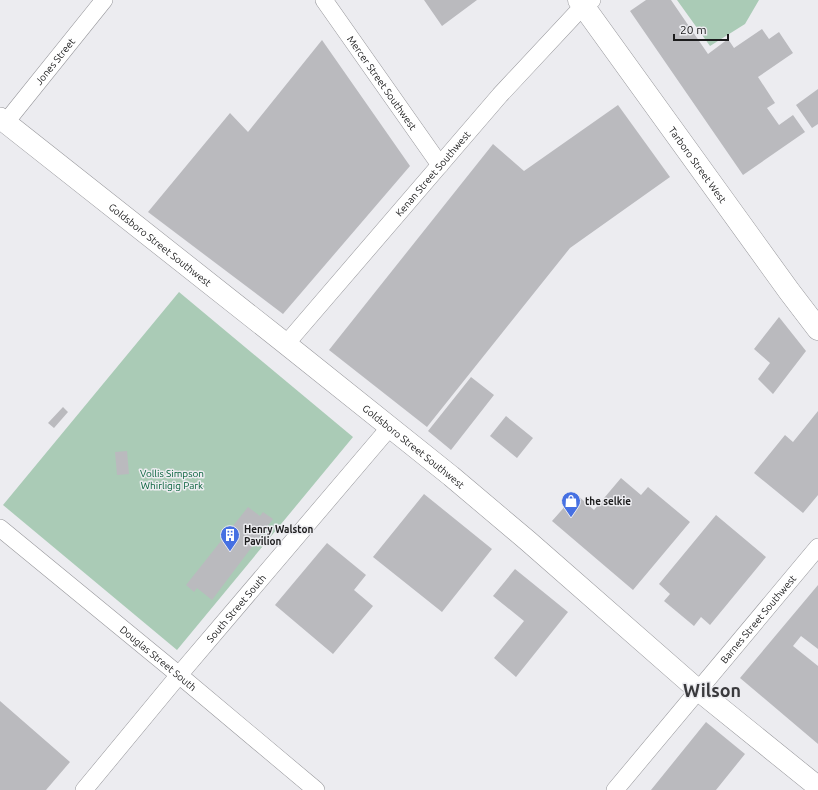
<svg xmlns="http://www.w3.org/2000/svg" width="818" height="790" viewBox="0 0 818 790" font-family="Ubuntu,sans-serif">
<rect width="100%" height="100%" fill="#ececf0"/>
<path fill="#aacbb6" d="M 677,0 L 759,0 L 745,24 L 710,46 Z
M 179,292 L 353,437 L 177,650 L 3,505 Z"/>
<path fill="#bababe" d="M 424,0 L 477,0 L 442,26 Z
M 646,0 L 671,0 L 708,54 L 728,39 L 734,48 L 762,29 L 769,39 L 779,32 L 793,53 L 758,77 L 775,103 L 767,108 L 779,125 L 793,115 L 805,132 L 743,175 L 630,11 Z
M 322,40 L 410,166 L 283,314 L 148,212 L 230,113 L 248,132 Z
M 818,89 L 818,124 L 812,128 L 796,105 Z
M 618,105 L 670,177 L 570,248 L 427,427 L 329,350 L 493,144 L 524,171 Z
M 779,317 L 806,351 L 773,394 L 758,379 L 770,363 L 754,349 Z
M 471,377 L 494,395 L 451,450 L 428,431 Z
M 63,407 L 68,412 L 54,428 L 48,423 Z
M 818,411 L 818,495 L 803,513 L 754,473 L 785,435 L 793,442 Z
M 506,416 L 533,438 L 517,458 L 490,436 Z
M 127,451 L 129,474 L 117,475 L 115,452 Z
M 621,478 L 641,495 L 648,487 L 690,522 L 633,590 L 552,521 L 576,494 L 594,510 Z
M 424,494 L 492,549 L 442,612 L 373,557 Z
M 248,507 L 260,516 L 263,512 L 273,519 L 212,600 L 197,588 L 194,592 L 186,585 Z
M 716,515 L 766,557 L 710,625 L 701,617 L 694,626 L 664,601 L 670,594 L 659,584 Z
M 327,543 L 366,575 L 354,590 L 373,606 L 333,654 L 275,605 Z
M 515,569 L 568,612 L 516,677 L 494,658 L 524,621 L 493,596 Z
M 818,585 L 818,649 L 801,636 L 793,646 L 818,666 L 818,744 L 740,678 Z
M 0,701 L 70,762 L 46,790 L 0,790 Z
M 706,722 L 745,754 L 716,790 L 651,790 Z"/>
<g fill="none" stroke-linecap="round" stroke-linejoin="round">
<g stroke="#97979b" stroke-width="18">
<g id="minor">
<path id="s1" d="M 324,0 L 440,165"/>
<path id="s2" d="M 6,122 L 104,0"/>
<path id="s3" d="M 286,344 L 500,95 L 583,6 L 592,0"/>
<path id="s4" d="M 0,528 L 179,675 L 316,790"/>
<path id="s5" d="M 84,790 L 179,675 L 390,427"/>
<path id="s6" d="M 615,790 L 818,547"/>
</g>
</g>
<g stroke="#97979b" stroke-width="22">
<g id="tertiary">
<path id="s7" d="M 0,118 L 286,344 L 451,476 L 528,541 L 698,690 L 818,787"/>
</g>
</g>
<g stroke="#97979b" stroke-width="23">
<g id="secondary">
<path id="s8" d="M 579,0 L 789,291 L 818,329"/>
</g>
</g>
<use href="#minor" stroke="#fff" stroke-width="17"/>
<use href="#tertiary" stroke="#fff" stroke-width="21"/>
<use href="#secondary" stroke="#fff" stroke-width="22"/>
</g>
<defs>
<g id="shop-pin" transform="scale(1)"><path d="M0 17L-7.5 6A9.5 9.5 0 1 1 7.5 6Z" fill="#4670e2" stroke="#ececf0"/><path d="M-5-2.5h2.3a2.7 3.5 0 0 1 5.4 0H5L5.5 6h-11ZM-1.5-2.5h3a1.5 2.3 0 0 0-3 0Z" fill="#fff"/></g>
<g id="building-pin" transform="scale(1)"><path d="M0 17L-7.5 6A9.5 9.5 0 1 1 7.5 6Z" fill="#4670e2" stroke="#ececf0"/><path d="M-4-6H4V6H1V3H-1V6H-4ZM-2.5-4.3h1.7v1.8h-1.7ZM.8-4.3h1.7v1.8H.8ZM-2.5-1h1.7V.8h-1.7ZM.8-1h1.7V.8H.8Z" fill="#fff"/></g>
</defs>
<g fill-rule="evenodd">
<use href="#shop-pin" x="571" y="501"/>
<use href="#building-pin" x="230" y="535"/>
</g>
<g text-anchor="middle" stroke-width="3" stroke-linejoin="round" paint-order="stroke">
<g font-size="10" fill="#1c1c1d" stroke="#ececf0">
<text dy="4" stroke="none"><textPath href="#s2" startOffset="78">Jones Street</textPath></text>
<text dy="4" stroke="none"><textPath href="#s1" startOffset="101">Mercer Street Southwest</textPath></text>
<text dy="4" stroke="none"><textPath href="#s8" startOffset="203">Tarboro Street West</textPath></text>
<text dy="4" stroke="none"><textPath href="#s3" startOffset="225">Kenan Street Southwest</textPath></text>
<text dy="4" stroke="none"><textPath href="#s7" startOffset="204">Goldsboro Street Southwest</textPath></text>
<text dy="4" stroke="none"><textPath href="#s7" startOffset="528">Goldsboro Street Southwest</textPath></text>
<text dy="4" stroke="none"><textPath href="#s5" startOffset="237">South Street South</textPath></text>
<text dy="4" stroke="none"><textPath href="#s6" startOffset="223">Barnes Street Southwest</textPath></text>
<text dy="4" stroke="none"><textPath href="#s4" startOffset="205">Douglas Street South</textPath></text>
</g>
<g font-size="10" fill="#025f38" stroke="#ececf0">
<text x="172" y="477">Vollis Simpson<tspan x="172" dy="12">Whirligig Park</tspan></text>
</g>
<g font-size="10" font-weight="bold" fill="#1c1c1d" stroke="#ececf0" text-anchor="start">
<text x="585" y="505">the selkie</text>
<text x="244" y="533">Henry Walston<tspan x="244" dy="12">Pavilion</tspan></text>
</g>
<g font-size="18" font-weight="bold" fill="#3a3a3d" stroke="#ececf0">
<text x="712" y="697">Wilson</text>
</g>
</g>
<path d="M674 34v6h54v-6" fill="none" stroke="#1c1c1d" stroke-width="2"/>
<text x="680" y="34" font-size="12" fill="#1c1c1d" stroke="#ececf0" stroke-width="3" paint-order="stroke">20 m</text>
</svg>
